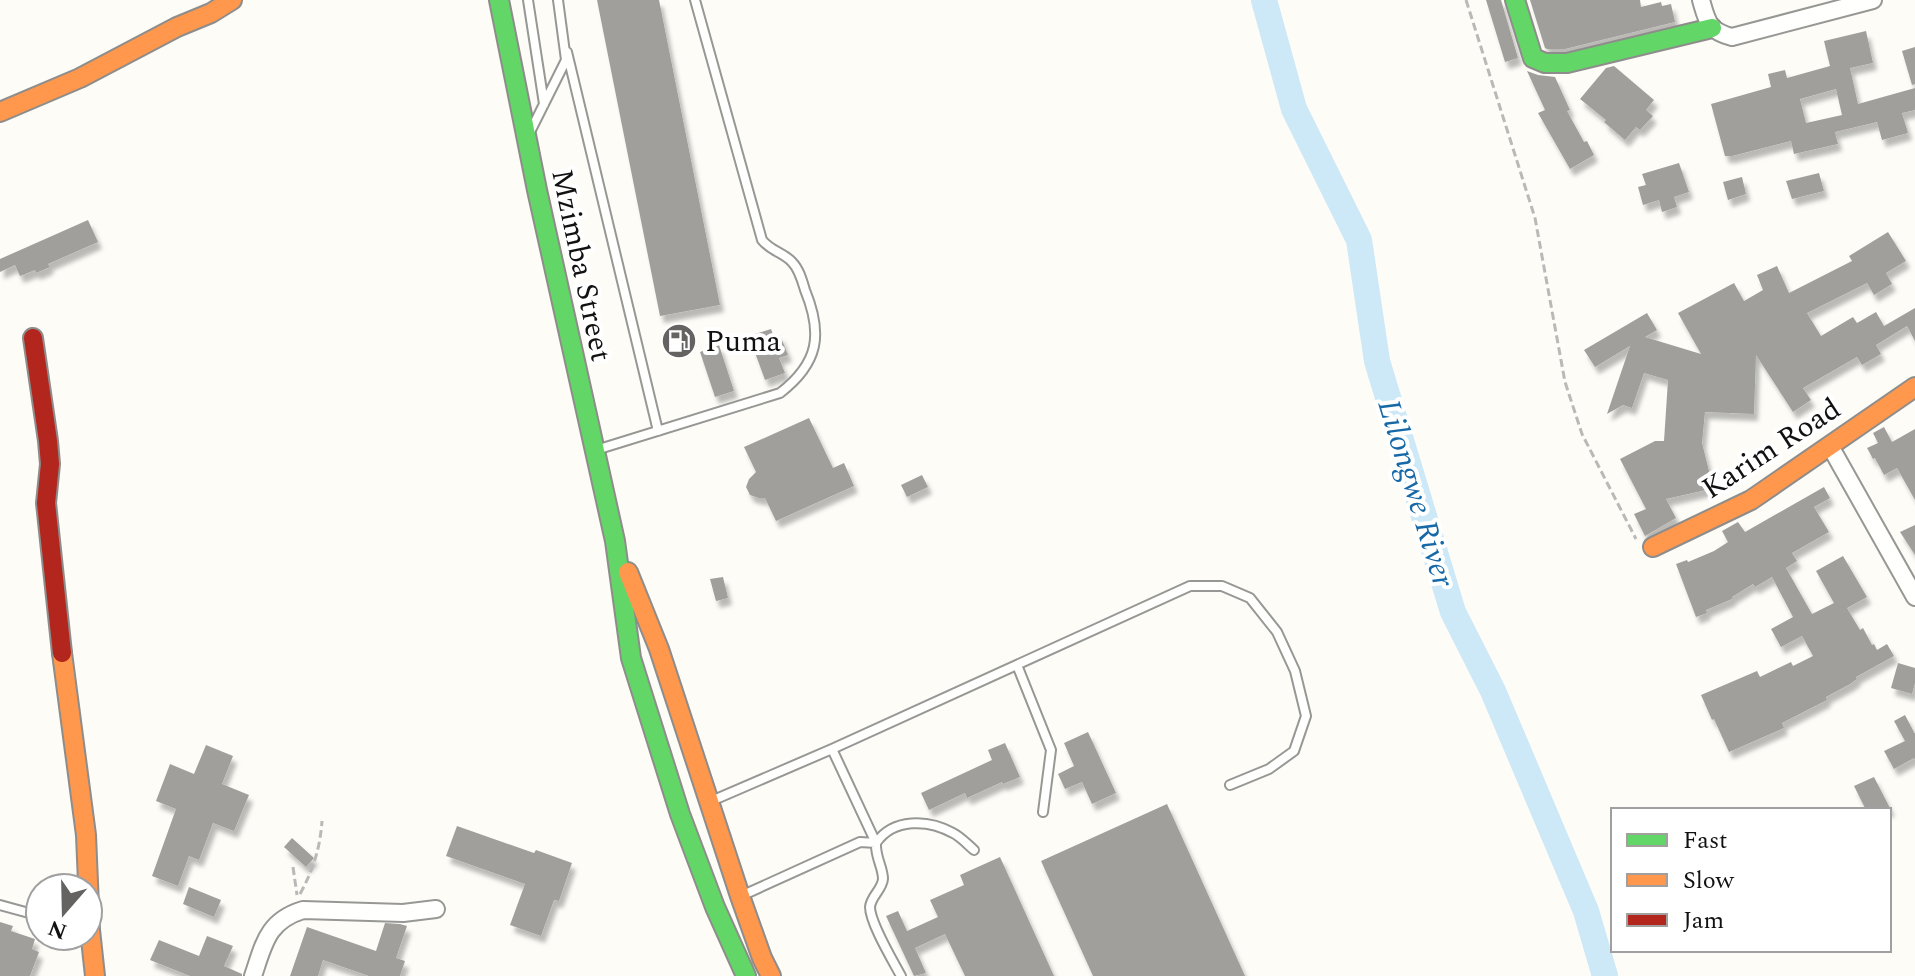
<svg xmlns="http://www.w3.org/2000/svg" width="1915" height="976" viewBox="0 0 1915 976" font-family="Spectral,serif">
<defs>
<filter id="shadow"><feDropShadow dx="4" dy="7" stdDeviation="2" flood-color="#0004"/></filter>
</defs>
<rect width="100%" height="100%" fill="#fdfcf7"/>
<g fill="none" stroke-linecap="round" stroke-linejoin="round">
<path stroke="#cde8f7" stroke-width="26" d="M 1264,0 L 1294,109 L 1359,240 L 1377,361 L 1453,612 L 1493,691 L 1586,911 L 1605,976"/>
</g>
<path fill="#a19f9c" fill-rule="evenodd" filter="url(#shadow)" d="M 597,0 L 659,0 L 720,305 L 660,316 Z
M 1486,0 L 1501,0 L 1518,58 L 1505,62 Z
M 1530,0 L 1640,0 L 1641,7 L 1661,2 L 1662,6 L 1671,4 L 1675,22 L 1565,49 L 1547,49 L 1545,48 Z
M 1866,31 L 1873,63 L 1850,68 L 1858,104 L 1915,88 L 1915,110 L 1902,113 L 1908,133 L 1882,140 L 1877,122 L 1835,132 L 1838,144 L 1794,154 L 1791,141 L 1732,156 L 1725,156 L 1711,104 L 1771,87 L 1768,74 L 1785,70 L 1787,78 L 1830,66 L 1824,41 ZM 1836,89 L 1842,115 L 1806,123 L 1800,99 Z
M 1915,47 L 1915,84 L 1912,85 L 1902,51 Z
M 1614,66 L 1654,100 L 1646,110 L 1653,116 L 1640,130 L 1636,127 L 1625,140 L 1604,122 L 1606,120 L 1580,99 L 1606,68 Z
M 1527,71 L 1538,75 L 1555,77 L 1570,110 L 1567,111 L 1584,142 L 1587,141 L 1594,155 L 1570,169 L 1538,113 L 1545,110 Z
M 1679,163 L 1689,192 L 1674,197 L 1677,207 L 1662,212 L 1659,200 L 1643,205 L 1638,187 L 1646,185 L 1642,174 Z
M 1819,173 L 1824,191 L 1792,199 L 1786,181 Z
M 1742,177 L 1746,194 L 1728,200 L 1723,182 Z
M 88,220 L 98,242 L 48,264 L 50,267 L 36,273 L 35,270 L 20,276 L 15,265 L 0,272 L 0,259 Z
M 1888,232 L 1906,261 L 1886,273 L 1892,284 L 1874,295 L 1867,283 L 1807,313 L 1821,336 L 1853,317 L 1857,323 L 1876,312 L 1884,326 L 1915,308 L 1915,341 L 1907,326 L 1876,345 L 1881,354 L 1862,365 L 1857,357 L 1803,388 L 1811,400 L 1793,412 L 1756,355 L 1754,414 L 1705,412 L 1702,443 L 1712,483 L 1705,484 L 1706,490 L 1666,499 L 1676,518 L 1645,536 L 1634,514 L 1646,509 L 1620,459 L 1655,441 L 1664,441 L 1668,380 L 1644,373 L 1632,408 L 1623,405 L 1607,414 L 1630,346 L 1595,367 L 1584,350 L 1647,313 L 1657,330 L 1645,337 L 1701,354 L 1678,313 L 1734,283 L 1744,301 L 1763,290 L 1757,275 L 1777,266 L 1789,293 L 1852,261 L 1849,256 Z
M 771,329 L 774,337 L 780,335 L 788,355 L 779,358 L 785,373 L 765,380 L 749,336 Z
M 719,345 L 734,391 L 715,397 L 700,352 Z
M 809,418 L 833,468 L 844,463 L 854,486 L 776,521 L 765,498 L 759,498 L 750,495 L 746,487 L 749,479 L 756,472 L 744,447 Z
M 1884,427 L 1892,442 L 1915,429 L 1915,500 L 1897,468 L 1884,475 L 1875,458 L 1873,459 L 1867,448 L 1878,443 L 1873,433 Z
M 922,475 L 928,487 L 907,497 L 901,485 Z
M 1824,487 L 1830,498 L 1814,507 L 1829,532 L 1792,553 L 1797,561 L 1786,568 L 1812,614 L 1834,603 L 1816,571 L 1843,556 L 1867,597 L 1847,608 L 1860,630 L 1863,628 L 1872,645 L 1874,644 L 1877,650 L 1887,644 L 1894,656 L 1856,677 L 1857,679 L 1850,684 L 1826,697 L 1827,700 L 1782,723 L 1784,728 L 1729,752 L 1714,719 L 1712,720 L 1701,695 L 1757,671 L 1760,677 L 1791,662 L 1793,666 L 1813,656 L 1802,636 L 1781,647 L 1771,629 L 1793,617 L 1772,577 L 1755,587 L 1753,584 L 1732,597 L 1732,599 L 1706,610 L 1707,613 L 1696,617 L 1676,564 L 1687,560 L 1688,562 L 1714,551 L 1728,542 L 1722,531 L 1738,522 L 1745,532 Z
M 1915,525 L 1915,555 L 1900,532 Z
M 723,577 L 728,598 L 716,601 L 710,579 Z
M 1898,663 L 1915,668 L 1915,683 L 1912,694 L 1891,688 Z
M 1905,715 L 1915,734 L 1915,760 L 1914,758 L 1894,769 L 1884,751 L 1905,741 L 1894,721 Z
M 1088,732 L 1116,793 L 1092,804 L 1082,782 L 1065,789 L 1058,774 L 1074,766 L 1064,743 Z
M 1005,743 L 1020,777 L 1003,784 L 1002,782 L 967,798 L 965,793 L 929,810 L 921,793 L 992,760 L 988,750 Z
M 206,745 L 233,756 L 222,784 L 249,795 L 234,831 L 213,823 L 199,860 L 189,856 L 178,886 L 152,876 L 176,809 L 156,801 L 170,764 L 194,774 Z
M 1874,777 L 1891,810 L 1866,810 L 1854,786 Z
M 1167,804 L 1245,976 L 1093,976 L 1041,861 Z
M 457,826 L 534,853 L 536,850 L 572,863 L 559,901 L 554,900 L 541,936 L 510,925 L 525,884 L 446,856 Z
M 292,838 L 314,858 L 306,867 L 284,847 Z
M 1000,857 L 1054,976 L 965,976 L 945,934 L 915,948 L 926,973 L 914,976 L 886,916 L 898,911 L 907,931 L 938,917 L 930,900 L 964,885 L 960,875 Z
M 189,887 L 221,900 L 214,917 L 183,904 Z
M 0,922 L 13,926 L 11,931 L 35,939 L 32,949 L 39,952 L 30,976 L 0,976 Z
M 385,923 L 400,924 L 407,926 L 396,958 L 405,961 L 400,976 L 369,976 L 323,960 L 318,976 L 290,976 L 307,927 L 376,951 Z
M 207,936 L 233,946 L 224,966 L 242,974 L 242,976 L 190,976 L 150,960 L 159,940 L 199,956 Z"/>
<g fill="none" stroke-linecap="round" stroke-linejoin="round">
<g stroke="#979795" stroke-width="12">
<path id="lane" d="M 528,0 L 544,104
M 567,52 L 658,431
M 531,130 L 566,60 L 558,0
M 596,450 L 780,393 C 819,363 823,334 805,290 C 802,280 799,269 792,262 C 783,252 772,252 762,240 L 695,0
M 1017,665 L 1051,750 L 1043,812
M 832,749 L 876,843 C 875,857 883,867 883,879 C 882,890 871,896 870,907 C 870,923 893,961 901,976
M 709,802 L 832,749 L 1190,586 L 1222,586 L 1250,598 L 1277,632 L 1295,671 L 1306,716 L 1294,751 L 1269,769 L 1230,785
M 741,896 L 860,842 L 876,843 C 893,818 928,819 953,833 C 961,837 968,845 974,850
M 0,905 L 40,916"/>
</g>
<g stroke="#979795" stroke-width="20">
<path id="street" d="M 1701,0 C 1707,21 1708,31 1732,37 L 1873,0
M 1830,446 L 1915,597
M 253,976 C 264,944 267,921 303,910 L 403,913 L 436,909"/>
</g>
<g stroke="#8e8d8b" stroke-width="22">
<path id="fast" d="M 499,0 L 537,190 L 615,541 L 631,658 L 680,814 L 715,907 L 746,976
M 1515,0 L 1533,58 L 1545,63 L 1567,63 L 1712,28"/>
</g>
<g stroke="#8e8d8b" stroke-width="22">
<path id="slow" d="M 0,112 L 80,78 L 177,27 L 211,13 L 232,0
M 1653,547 L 1751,500 L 1915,387
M 628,572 L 659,649 L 740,896 L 762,958 L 771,976
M 62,653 L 86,835 L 90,930 L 95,976"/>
</g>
<g stroke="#8e8d8b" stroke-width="22">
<path id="jam" d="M 33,338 L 48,441 L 50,464 L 46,503 L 62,653"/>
</g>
<path stroke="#b9b9b8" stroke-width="3" stroke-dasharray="8 4" stroke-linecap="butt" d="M 1466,0 L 1535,218 L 1565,382 L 1582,434 L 1636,539
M 293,867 L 297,895
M 300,894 C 313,870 320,849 322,821"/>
<use href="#lane" stroke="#fffffe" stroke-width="8"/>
<use href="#street" stroke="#fffffe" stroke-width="16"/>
<use href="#fast" stroke="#63d668" stroke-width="18"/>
<use href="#slow" stroke="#ff974d" stroke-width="18"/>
<use href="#jam" stroke="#b3261e" stroke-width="18"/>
</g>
<defs>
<g id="fuel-disc" transform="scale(1.8)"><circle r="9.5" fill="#646362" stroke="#fff"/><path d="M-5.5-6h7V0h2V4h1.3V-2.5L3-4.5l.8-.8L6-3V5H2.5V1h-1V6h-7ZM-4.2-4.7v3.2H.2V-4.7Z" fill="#fff"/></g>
</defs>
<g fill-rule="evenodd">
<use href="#fuel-disc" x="679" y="341"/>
</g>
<g text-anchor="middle" stroke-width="8" stroke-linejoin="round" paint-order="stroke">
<g font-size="30" fill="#111" stroke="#fff">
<text transform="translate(582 265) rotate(78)" y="10">Mzimba Street</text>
<text transform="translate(1771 448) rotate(-33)" y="10">Karim Road</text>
</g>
<g font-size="30" fill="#111" stroke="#fff" text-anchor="start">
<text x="705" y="351">Puma</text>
</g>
<g font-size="32" font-style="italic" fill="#1768a6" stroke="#fff">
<text transform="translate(1417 493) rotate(73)" y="11">Lilongwe River</text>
</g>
</g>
<rect x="1611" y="808" width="280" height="144" fill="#ffffff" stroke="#a0a0a0" stroke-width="2"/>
<rect x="1627" y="834" width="40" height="12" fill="#63d668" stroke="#a0a0a0" stroke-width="2"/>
<text x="1683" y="848" font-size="24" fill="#111111">Fast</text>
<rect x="1627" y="874" width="40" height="12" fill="#ff974d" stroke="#a0a0a0" stroke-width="2"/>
<text x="1683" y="888" font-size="24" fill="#111111">Slow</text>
<rect x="1627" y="914" width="40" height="12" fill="#b3261e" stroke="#a0a0a0" stroke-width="2"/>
<text x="1683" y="928" font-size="24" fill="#111111">Jam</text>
<g transform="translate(64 912) rotate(200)"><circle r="38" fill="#ffffff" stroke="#a0a0a0" stroke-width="2"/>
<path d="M0-6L14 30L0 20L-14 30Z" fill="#646362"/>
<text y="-12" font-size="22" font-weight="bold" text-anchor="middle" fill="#111111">N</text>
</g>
</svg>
